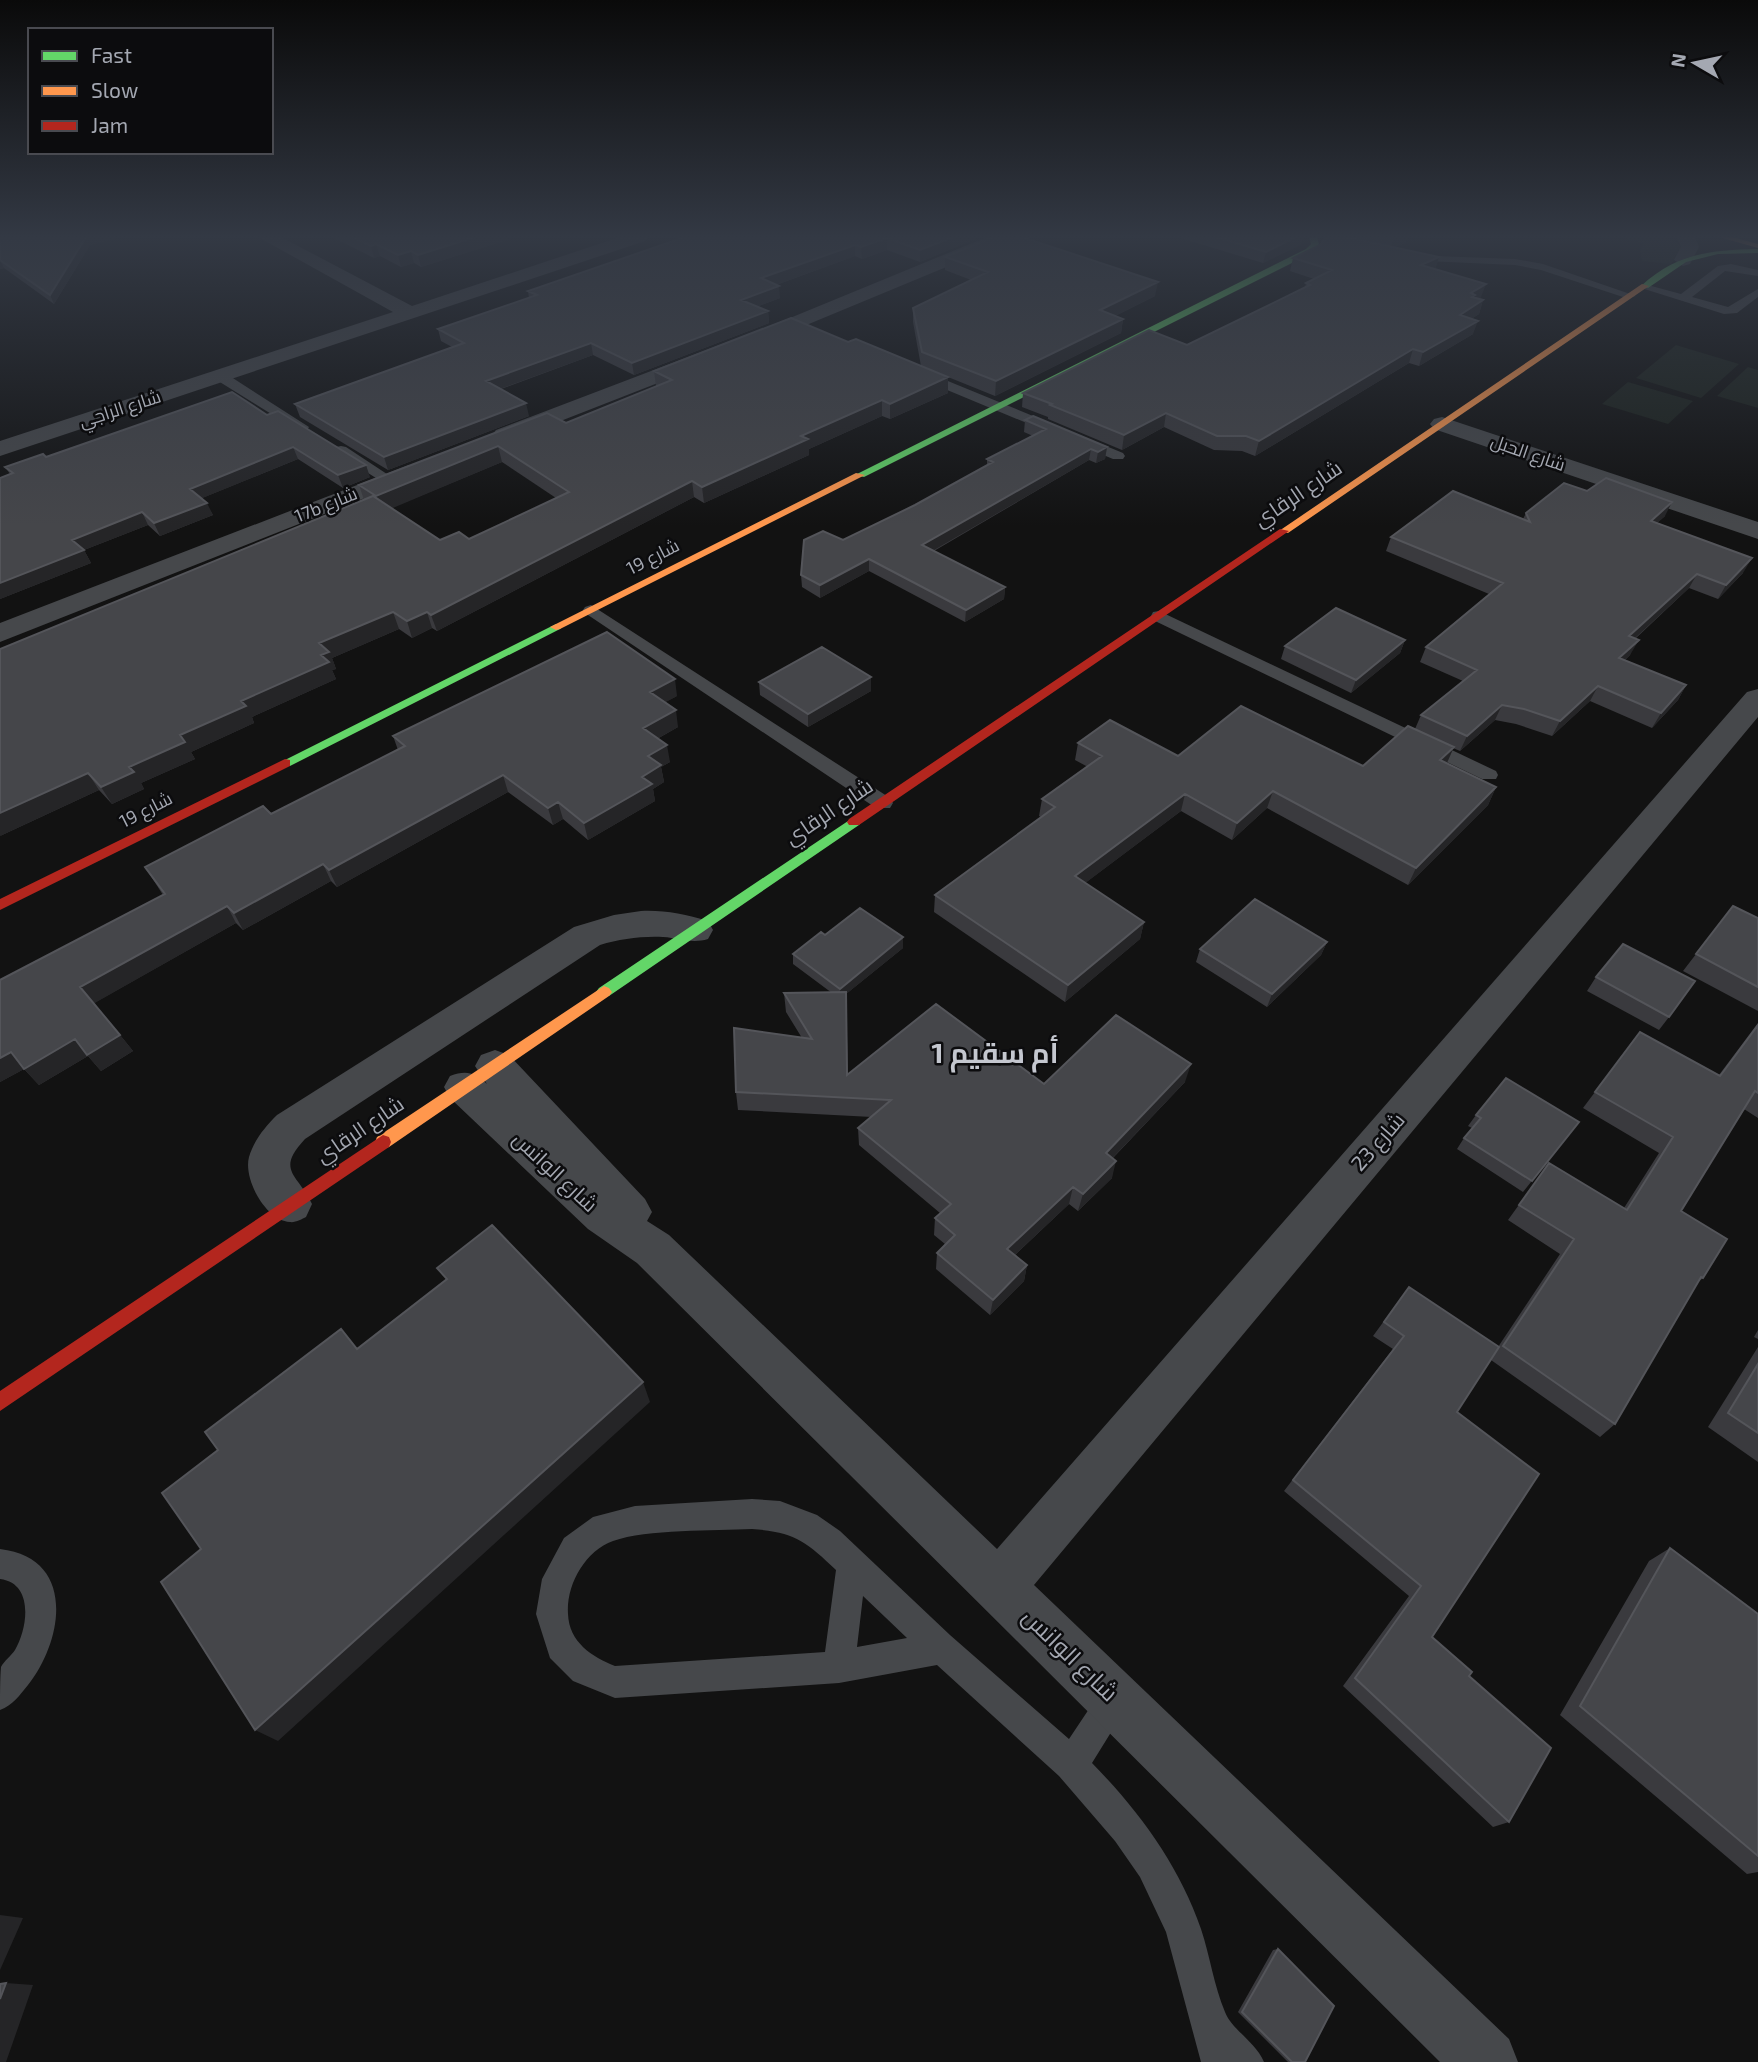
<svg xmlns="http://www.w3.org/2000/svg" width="1758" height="2062" viewBox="0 0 1758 2062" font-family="'Exo 2',Cairo,sans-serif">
<rect width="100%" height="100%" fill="#121212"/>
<path fill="#1c221d" d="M 1616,237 C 1636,237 1672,229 1683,250 L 1671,264 L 1642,261 L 1640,249 L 1644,243 Z
M 1676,345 L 1739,364 L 1701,398 L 1636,378 Z
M 1748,367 L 1758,370 L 1758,408 L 1717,396 Z
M 1628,382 L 1693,401 L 1668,424 L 1602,404 Z"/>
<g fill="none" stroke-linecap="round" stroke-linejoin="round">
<path fill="#46484b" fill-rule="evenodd" d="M 1408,255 L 1515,259 L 1543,264 L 1636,296 L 1626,298 L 1541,270 L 1515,265 L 1404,260 L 1402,258 Z
M 1731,264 L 1758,270 L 1758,276 L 1725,271 L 1692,297 L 1728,307 L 1758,289 L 1758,297 L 1737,313 L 1724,314 L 1638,287 L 1644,284 L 1681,294 L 1718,266 Z
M 921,370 L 1123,453 L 1125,456 L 1123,459 L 1113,459 L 916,377 L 916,371 Z
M 220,372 L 225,373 L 309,427 L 307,430 L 297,430 L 215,379 L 214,376 Z
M 341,446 L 346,447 L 396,480 L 394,483 L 384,483 L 336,453 L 336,447 Z
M 591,605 L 890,798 L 893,803 L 890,808 L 876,808 L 585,613 L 583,610 L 585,607 Z
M 1159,611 L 1496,771 L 1498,775 L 1496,779 L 1482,779 L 1153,620 L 1151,616 L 1153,612 Z
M 752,1499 L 780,1501 L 817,1515 L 840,1531 L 950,1635 L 1069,1739 L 1103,1688 L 1115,1684 L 1127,1688 L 1131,1700 L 1092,1763 C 1139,1811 1179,1865 1201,1929 C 1210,1956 1214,1986 1225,2012 C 1232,2030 1255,2041 1264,2062 L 1201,2062 L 1166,1932 L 1140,1877 L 1115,1841 L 1059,1776 L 937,1665 L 839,1683 L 615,1698 L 573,1681 L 550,1658 L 536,1614 L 542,1579 L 564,1538 L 593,1517 L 635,1506 ZM 752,1529 C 794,1532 806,1541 836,1570 L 825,1652 L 615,1666 C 592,1657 569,1642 568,1614 C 566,1585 585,1551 613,1541 C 647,1529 714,1531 752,1529 ZM 863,1596 L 907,1638 L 857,1647 Z
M 0,1549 C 76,1558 64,1639 28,1685 C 19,1696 13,1705 0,1710 C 0,1699 0,1677 1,1667 C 4,1661 11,1656 15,1650 C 28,1628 34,1583 0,1579 Z"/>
<path fill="#46484b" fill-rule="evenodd" d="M 258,237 L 281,237 L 412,306 L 620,237 L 648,237 L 645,241 L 0,456 L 0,441 L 393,312 Z
M 987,237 L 1012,237 L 1009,241 L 804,326 L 512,440 L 496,440 L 492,435 L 496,430 L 790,318 Z
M 1677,237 L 1695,237 L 1699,247 L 1690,264 L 1683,266 L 1674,260 L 1681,247 Z
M 1442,417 L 1758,522 L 1758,539 L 1434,429 L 1430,424 L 1434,419 Z
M 409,465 L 418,467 L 421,472 L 418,477 L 0,642 L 0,623 Z
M 1758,689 L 1758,717 L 1034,1585 L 1509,2039 L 1518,2062 L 1440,2062 L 637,1263 L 588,1229 L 450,1098 L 444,1087 L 450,1076 C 466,1070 474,1072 487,1084 L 475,1066 L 481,1055 L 495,1050 L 509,1055 L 645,1199 L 652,1212 L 647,1221 L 669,1235 L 997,1549 L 1747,692 Z
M 641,911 C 664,910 685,914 708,921 L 713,930 L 708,939 C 692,944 679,938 663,937 C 641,936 620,939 600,945 L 305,1139 C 275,1171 298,1174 312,1204 L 306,1217 C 302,1219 295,1223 290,1222 C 266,1221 243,1179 249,1157 C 254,1140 265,1127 277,1115 L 574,927 L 614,915 Z"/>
<path fill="#63d668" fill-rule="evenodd" d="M 1309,237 L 1317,237 L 1319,244 L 1312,253 L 864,477 L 855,475 L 1306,249 L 1311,244 Z
M 1758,249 L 1758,253 L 1718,254 L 1686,262 L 1648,288 L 1641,286 C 1677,253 1711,250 1758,249 Z
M 556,624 L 562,627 L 560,629 L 290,766 L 280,766 L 279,763 Z
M 854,817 L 861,822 L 859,825 L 609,996 L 599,996 L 596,992 L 599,988 Z"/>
<path fill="#ff974d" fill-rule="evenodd" d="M 1719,237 L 1732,237 L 1758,244 L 1758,248 Z
M 1642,284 L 1649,286 L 1288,533 L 1279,531 Z
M 856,473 L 865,475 L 560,629 L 556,630 L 550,627 Z
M 604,986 L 609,988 L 612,992 L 609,996 L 389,1147 L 383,1149 L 377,1147 L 375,1142 L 377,1137 Z"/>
<path fill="#b3261e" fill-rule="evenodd" d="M 1280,529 L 1289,531 L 859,825 L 849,825 L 847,822 L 849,819 Z
M 285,759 L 290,760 L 290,766 L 0,910 L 0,899 Z
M 383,1135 L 389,1137 L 391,1142 L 389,1147 L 0,1411 L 0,1391 Z"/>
</g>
<path fill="#3a3a3e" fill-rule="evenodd" d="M 0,237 L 120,237 L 90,245 L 54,304 L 4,268 L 0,269 Z
M 332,237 L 516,237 L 421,267 L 414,263 L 401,267 L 380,256 L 374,258 Z
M 685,237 L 980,237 L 920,262 L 887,250 L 862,259 L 855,256 L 776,285 L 780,298 L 756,307 L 768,311 L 769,323 L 634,375 L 593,355 L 501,389 L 529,416 L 388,470 L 300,417 L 295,404 L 452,347 L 441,341 L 438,329 L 529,298 L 528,291 Z
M 1177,237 L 1303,237 L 1300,245 L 1263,263 Z
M 1326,237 L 1407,237 L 1405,243 L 1395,247 L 1439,257 L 1435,269 L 1481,297 L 1478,299 L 1483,300 L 1479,314 L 1471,319 L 1473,334 L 1419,366 L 1409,363 L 1255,456 L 1242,451 L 1214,450 L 1164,427 L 1122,450 L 1048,419 L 1048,417 L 1022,407 L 1023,393 L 1187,345 L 1305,287 L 1306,283 L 1314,279 L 1290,271 L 1293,258 L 1320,245 Z
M 945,257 L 1155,296 L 1115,316 L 1123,319 L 1121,333 L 995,396 L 948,377 L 948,393 L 890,419 L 882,416 L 809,449 L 809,455 L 704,503 L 694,497 L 437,631 L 432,628 L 412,638 L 399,629 L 332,658 L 336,669 L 332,670 L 336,679 L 252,717 L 254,723 L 191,752 L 195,759 L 141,783 L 144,789 L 112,804 L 99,790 L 0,836 L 364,500 L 359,485 L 566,423 L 656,386 L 654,371 L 848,342 L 921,366 L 913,322 L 913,308 L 971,280 L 945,270 ZM 502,462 L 556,498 L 469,539 L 440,540 L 391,508 Z
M 267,415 L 370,477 L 343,488 L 298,459 L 202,498 L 213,515 L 160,536 L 148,525 L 84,550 L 91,563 L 0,599 L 0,478 L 10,474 L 5,467 L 46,457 Z
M 1025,420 L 1107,447 L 1105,459 L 1096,463 L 1089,460 L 934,551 L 1005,587 L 1004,599 L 965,622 L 869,571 L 820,598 L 802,587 L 801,575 L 843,540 L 915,505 L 987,465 L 987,459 L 1033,436 L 1024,432 Z
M 1587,491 L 1665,516 L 1657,523 L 1743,573 L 1718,599 L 1689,588 L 1635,639 L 1630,655 L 1625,660 L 1686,685 L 1678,700 L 1652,728 L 1590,701 L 1552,736 L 1516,724 L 1495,720 L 1460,751 L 1453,748 L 1447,763 L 1496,787 L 1488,805 L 1408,885 L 1267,808 L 1232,840 L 1181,811 L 1085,883 L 1144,922 L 1140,939 L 1065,1002 L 934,912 L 935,895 L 1041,817 L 1039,816 L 1042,799 L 1088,767 L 1075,760 L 1078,743 L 1178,756 L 1363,766 L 1415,729 L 1421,715 L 1463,681 L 1420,662 L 1426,647 L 1489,594 L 1386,551 L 1391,537 L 1523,519 L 1526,513 Z
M 1405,640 L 1400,653 L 1351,693 L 1281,659 L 1285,646 Z
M 871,677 L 871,691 L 808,727 L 760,695 L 759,682 Z
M 677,696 L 665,702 L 678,727 L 657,739 L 670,762 L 661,767 L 664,782 L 653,789 L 655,801 L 588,840 L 563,819 L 553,825 L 508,792 L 337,887 L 331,881 L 243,930 L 236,923 L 94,1003 L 133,1051 L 101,1071 L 88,1056 L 39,1085 L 24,1069 L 0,1082 L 0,980 L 163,895 L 145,867 L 271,814 L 398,750 L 393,736 Z
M 1733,906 L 1758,918 L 1758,1011 L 1683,971 Z
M 825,935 L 903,948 L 846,994 L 848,1075 L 1044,1084 L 1185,1082 L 1113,1158 L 1112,1178 L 1078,1211 L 1069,1204 L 1015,1255 L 1027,1265 L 1024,1281 L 990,1315 L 936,1269 L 937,1253 L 945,1244 L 934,1235 L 935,1218 L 940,1213 L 859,1145 L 858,1128 L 872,1117 L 738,1110 L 736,1092 L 802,1038 L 786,1012 L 784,993 L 832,993 L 793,964 L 793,954 Z
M 1327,942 L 1321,955 L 1267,1007 L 1196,962 L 1200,949 Z
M 1596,977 L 1669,1017 L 1659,1030 L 1587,991 Z
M 1758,1023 L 1758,1118 L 1744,1109 L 1681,1211 L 1703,1278 L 1697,1283 L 1615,1424 L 1600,1437 L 1491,1360 L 1457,1412 L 1432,1637 L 1469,1676 L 1509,1822 L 1493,1827 L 1343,1686 L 1409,1596 L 1284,1491 L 1393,1349 L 1373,1336 L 1409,1287 L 1498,1347 L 1560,1254 L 1508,1220 L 1549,1163 L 1624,1208 L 1659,1153 L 1583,1108 L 1640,1032 L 1719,1075 Z
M 1476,1115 L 1579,1122 L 1523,1192 L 1457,1149 L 1464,1138 L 1472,1128 L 1468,1126 Z
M 1758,1330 L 1758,1339 L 1754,1337 Z
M 1758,1347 L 1758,1462 L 1708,1427 Z
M 1670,1548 L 1758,1614 L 1758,1872 L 1747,1874 L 1560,1715 L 1649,1561 Z
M 1278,1949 L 1305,2062 L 1288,2062 L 1238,2012 L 1273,1950 Z"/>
<path fill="#252527" d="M 86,237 L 120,237 L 90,245 L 54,304 L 50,295 Z
M 475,237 L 516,237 L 421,267 L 418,255 Z
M 953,237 L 980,237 L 920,262 L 920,250 Z
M 1296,237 L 1303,237 L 1300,245 L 1263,263 L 1266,252 Z
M 1396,237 L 1407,237 L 1405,243 L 1390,249 L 1394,238 Z
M 887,238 L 887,250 L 862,259 L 861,247 Z
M 376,244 L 380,256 L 374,258 L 371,246 Z
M 855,245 L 855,256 L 762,290 L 761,278 Z
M 411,251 L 414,263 L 401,267 L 398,255 Z
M 1439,257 L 1435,269 L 1421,265 Z
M 0,260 L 4,268 L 0,269 Z
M 1158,282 L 1155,296 L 1099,324 L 1100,310 Z
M 1486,284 L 1481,297 L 1473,303 L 1471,293 Z
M 779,286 L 780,298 L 742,312 L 741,300 Z
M 1483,300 L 1479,314 L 1455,329 L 1460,315 Z
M 768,311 L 769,323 L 634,375 L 632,363 Z
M 1123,319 L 1121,333 L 995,396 L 996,381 Z
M 1478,321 L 1473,334 L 1419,366 L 1423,352 Z
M 591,343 L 593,355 L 489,393 L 486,381 Z
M 1413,349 L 1409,363 L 1255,456 L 1259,441 Z
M 948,377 L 948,393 L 890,419 L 890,404 Z
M 882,400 L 882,416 L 809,449 L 809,455 L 704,503 L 702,487 L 801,436 Z
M 526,403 L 529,416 L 388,470 L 384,457 Z
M 1166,413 L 1164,427 L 1122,450 L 1124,435 Z
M 498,446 L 502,462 L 381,513 L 376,496 Z
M 293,447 L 298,459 L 195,501 L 190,489 Z
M 1107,447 L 1105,459 L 1096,463 L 1098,452 Z
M 1091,449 L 1089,460 L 922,557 L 922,545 Z
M 366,465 L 370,477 L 343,488 L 338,475 Z
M 692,481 L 694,497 L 437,631 L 431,615 Z
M 1672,502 L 1665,516 L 1644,535 L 1651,521 Z
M 207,503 L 213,515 L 160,536 L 154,523 Z
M 142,512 L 148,525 L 84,550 L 91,563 L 0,599 L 0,583 L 72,540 Z
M 1752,558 L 1743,573 L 1718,599 L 1726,585 Z
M 869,559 L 869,571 L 820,598 L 820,585 Z
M 1697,574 L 1689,588 L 1621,651 L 1629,636 Z
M 1005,587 L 1004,599 L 965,622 L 966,610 Z
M 393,612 L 399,629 L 332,658 L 336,669 L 332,670 L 336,679 L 252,717 L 254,723 L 191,752 L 195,759 L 141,783 L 144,789 L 112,804 L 101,787 L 129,767 L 180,735 L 321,655 L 319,643 Z
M 427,612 L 432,628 L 412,638 L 407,621 Z
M 1405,640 L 1400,653 L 1351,693 L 1356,680 Z
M 1639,640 L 1630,655 L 1611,672 L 1619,658 Z
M 871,677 L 871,691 L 808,727 L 808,714 Z
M 675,679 L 677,696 L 653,709 L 650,692 Z
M 1686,685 L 1678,700 L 1652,728 L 1661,713 Z
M 1598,686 L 1590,701 L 1552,736 L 1560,721 Z
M 1502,705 L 1495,720 L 1460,751 L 1467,736 Z
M 676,710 L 678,727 L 646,745 L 643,728 Z
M 667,745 L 670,762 L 661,767 L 664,782 L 653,789 L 655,801 L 588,840 L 584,823 L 648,756 Z
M 1454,747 L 1446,765 L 1440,760 Z
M 88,773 L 99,790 L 0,836 L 0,813 Z
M 503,775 L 508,792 L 337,887 L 329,870 Z
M 1496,787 L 1488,805 L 1408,885 L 1416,868 Z
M 1273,791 L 1267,808 L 1232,840 L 1237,823 Z
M 1185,794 L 1181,811 L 1072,893 L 1075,876 Z
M 558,802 L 563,819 L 553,825 L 548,808 Z
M 323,864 L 331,881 L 243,930 L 234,913 Z
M 227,906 L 236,923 L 93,1004 L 80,987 Z
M 1144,922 L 1140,939 L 1065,1002 L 1068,985 Z
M 903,937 L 903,948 L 840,999 L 840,989 Z
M 1327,942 L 1321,955 L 1267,1007 L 1272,994 Z
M 120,1035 L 133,1051 L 101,1071 L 88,1056 L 39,1085 L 24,1069 L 75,1039 Z
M 11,1052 L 26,1068 L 0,1082 L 0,1058 Z
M 1191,1064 L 1185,1082 L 1101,1170 L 1106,1153 Z
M 1116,1161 L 1112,1178 L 1078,1211 L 1083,1194 Z
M 1073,1187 L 1069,1204 L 1004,1265 L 1007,1249 Z
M 1027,1265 L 1024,1281 L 990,1315 L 993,1300 Z
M 643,1382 L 650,1402 L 278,1741 L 255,1730 Z
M 0,1915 L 23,1918 L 0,1970 Z
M 6,1983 L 33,1985 L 6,2062 L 0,2062 L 0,1999 Z"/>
<path fill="#45464a" stroke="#54555a" stroke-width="2" d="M 0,237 L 86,237 L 50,295 L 0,260 Z
M 353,237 L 475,237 L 418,255 L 411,251 L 398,255 L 376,244 L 371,246 Z
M 685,237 L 953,237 L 920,250 L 887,238 L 861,247 L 855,245 L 761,278 L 779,286 L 741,300 L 768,311 L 632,363 L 591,343 L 486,381 L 526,403 L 384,457 L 295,404 L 464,343 L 438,329 L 537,295 L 528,291 Z
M 994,237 L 1022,237 L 1158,282 L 1100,310 L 1123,319 L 996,381 L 922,352 L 913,308 L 988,272 L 945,257 Z
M 1216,237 L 1296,237 L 1266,252 Z
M 1326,237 L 1346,237 L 1439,257 L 1421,265 L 1486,284 L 1471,293 L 1475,295 L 1472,297 L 1483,300 L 1460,315 L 1478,321 L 1423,352 L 1413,349 L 1259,441 L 1246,436 L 1217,436 L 1166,413 L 1124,435 L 1050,405 L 1052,404 L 1023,393 L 1149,330 L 1187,345 L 1310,285 L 1306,283 L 1332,270 L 1293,258 L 1320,245 Z
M 791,318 L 848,342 L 856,339 L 948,377 L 890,404 L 882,400 L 801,436 L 808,439 L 702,487 L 692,481 L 431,615 L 427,612 L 407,621 L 393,612 L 319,643 L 329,652 L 321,655 L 329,662 L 241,701 L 246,706 L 180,735 L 185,742 L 129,767 L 134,772 L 101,787 L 88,773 L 0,813 L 0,649 L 373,496 L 440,540 L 459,532 L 469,539 L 569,492 L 498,446 L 376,496 L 359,485 L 547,413 L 566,423 L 672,380 L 654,371 Z
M 232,392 L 267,415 L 278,411 L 366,465 L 338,475 L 293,447 L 190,489 L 207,503 L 154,523 L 142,512 L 72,540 L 84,550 L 0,583 L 0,478 L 13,473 L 5,467 L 43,454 L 46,457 Z
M 1033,416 L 1107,447 L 1098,452 L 1091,449 L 922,545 L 1005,587 L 966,610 L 869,559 L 820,585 L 801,575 L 804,540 L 823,531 L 843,540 L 915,505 L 993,462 L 987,459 L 1046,429 L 1025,420 Z
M 1606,478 L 1672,502 L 1651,521 L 1752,558 L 1726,585 L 1697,574 L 1629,636 L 1639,640 L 1619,658 L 1686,685 L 1661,713 L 1598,686 L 1560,721 L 1524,709 L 1502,705 L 1467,736 L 1421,715 L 1477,670 L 1426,647 L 1503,583 L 1391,537 L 1453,491 L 1530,522 L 1526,513 L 1564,483 L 1587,491 Z
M 1336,608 L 1405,640 L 1356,680 L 1285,646 Z
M 607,632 L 675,679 L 650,692 L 676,710 L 643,728 L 667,745 L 648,756 L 661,765 L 642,777 L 652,784 L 584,823 L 558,802 L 548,808 L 503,775 L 329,870 L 323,864 L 234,913 L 227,906 L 80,987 L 120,1035 L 87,1055 L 75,1039 L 24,1069 L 11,1052 L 0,1058 L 0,980 L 165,894 L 145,867 L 263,806 L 271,814 L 405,746 L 393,736 Z
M 822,647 L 871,677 L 808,714 L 759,682 Z
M 1241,706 L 1363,766 L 1408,726 L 1454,747 L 1440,760 L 1496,787 L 1416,868 L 1273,791 L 1237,823 L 1185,794 L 1075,876 L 1144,922 L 1068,985 L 935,895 L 1055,807 L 1042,799 L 1102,756 L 1078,743 L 1110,720 L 1178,756 Z
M 1255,899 L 1327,942 L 1272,994 L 1200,949 Z
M 1733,906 L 1758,918 L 1758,987 L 1696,954 Z
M 860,908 L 903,937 L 840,989 L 793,954 L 821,932 L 825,935 Z
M 1623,944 L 1695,981 L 1669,1017 L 1596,977 Z
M 846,992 L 847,1075 L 936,1004 L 1044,1084 L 1116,1015 L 1191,1064 L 1106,1153 L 1116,1161 L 1083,1194 L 1073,1187 L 1007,1249 L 1027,1265 L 993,1300 L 937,1253 L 955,1235 L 935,1218 L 951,1204 L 858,1128 L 891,1100 L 736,1092 L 734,1028 L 812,1039 L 784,993 Z
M 1758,1025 L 1758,1093 L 1755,1091 L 1681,1211 L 1727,1239 L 1703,1278 L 1701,1277 L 1615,1424 L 1503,1346 L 1574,1239 L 1519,1205 L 1549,1163 L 1627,1210 L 1673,1137 L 1595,1092 L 1640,1032 L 1720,1076 Z
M 1506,1078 L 1579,1122 L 1532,1181 L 1464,1138 L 1481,1118 L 1476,1115 Z
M 492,1225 L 643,1382 L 255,1730 L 161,1582 L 201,1549 L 162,1493 L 218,1450 L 205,1432 L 341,1329 L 357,1349 L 447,1279 L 437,1268 Z
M 1409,1287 L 1499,1347 L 1457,1412 L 1539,1474 L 1432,1637 L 1472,1672 L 1469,1676 L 1551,1748 L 1509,1822 L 1355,1678 L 1421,1586 L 1293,1480 L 1404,1336 L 1384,1322 Z
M 1758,1364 L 1758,1433 L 1728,1413 Z
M 1670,1548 L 1758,1614 L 1758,1856 L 1580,1706 Z
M 1278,1949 L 1334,2006 L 1305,2062 L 1292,2062 L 1242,2012 Z
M 6,1983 L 0,1999 L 0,1984 Z"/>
<linearGradient id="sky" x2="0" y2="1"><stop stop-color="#0a0a0a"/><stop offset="0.45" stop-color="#333944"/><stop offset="1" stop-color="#333944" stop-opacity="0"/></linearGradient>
<rect width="1758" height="526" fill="url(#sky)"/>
<g text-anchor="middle" stroke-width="5" stroke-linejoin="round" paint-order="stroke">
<g font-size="18" fill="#a4a8b2" stroke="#0c0c0e">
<text transform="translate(120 409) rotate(-18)" y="6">شارع الراجي</text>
<text transform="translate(1528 453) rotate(19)" y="6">شارع الحبل</text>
<text transform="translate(326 505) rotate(-22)" y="6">17b شارع</text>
<text transform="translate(653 557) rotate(-27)" y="6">شارع 19</text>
<text transform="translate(146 810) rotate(-27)" y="6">شارع 19</text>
</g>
<g font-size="21" fill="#a4a8b2" stroke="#0c0c0e">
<text transform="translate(1298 494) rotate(-34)" y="7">شارع الرقاي</text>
<text transform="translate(829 812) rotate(-34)" y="7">شارع الرقاي</text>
<text transform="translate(360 1130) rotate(-34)" y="7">شارع الرقاي</text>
<text transform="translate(1378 1142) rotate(-49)" y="7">شارع 23</text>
<text transform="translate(555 1172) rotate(43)" y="7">شارع الوانس</text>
</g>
<g font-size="24" fill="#a4a8b2" stroke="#0c0c0e">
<text transform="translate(1070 1655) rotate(44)" y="8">شارع الوانس</text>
</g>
<g font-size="28" font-weight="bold" fill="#c4c7cf" stroke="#0c0c0e">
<text x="995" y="1063">أم سقيم 1</text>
</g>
</g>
<rect x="28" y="28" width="245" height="126" fill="#0c0c0e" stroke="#494a50" stroke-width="2"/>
<rect x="42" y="51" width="35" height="10" fill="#63d668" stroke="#494a50" stroke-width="2"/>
<text x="91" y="63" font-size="21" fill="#a4a8b2">Fast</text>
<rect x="42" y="86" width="35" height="10" fill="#ff974d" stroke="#494a50" stroke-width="2"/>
<text x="91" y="98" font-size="21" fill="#a4a8b2">Slow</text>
<rect x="42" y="121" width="35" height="10" fill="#b3261e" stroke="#494a50" stroke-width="2"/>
<text x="91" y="133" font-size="21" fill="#a4a8b2">Jam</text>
<g transform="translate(1695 63) rotate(279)" stroke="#0c0c0e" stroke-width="5" paint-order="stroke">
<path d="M0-5L12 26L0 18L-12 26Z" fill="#a4a8b2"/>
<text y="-10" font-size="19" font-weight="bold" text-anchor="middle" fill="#a4a8b2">N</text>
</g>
</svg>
